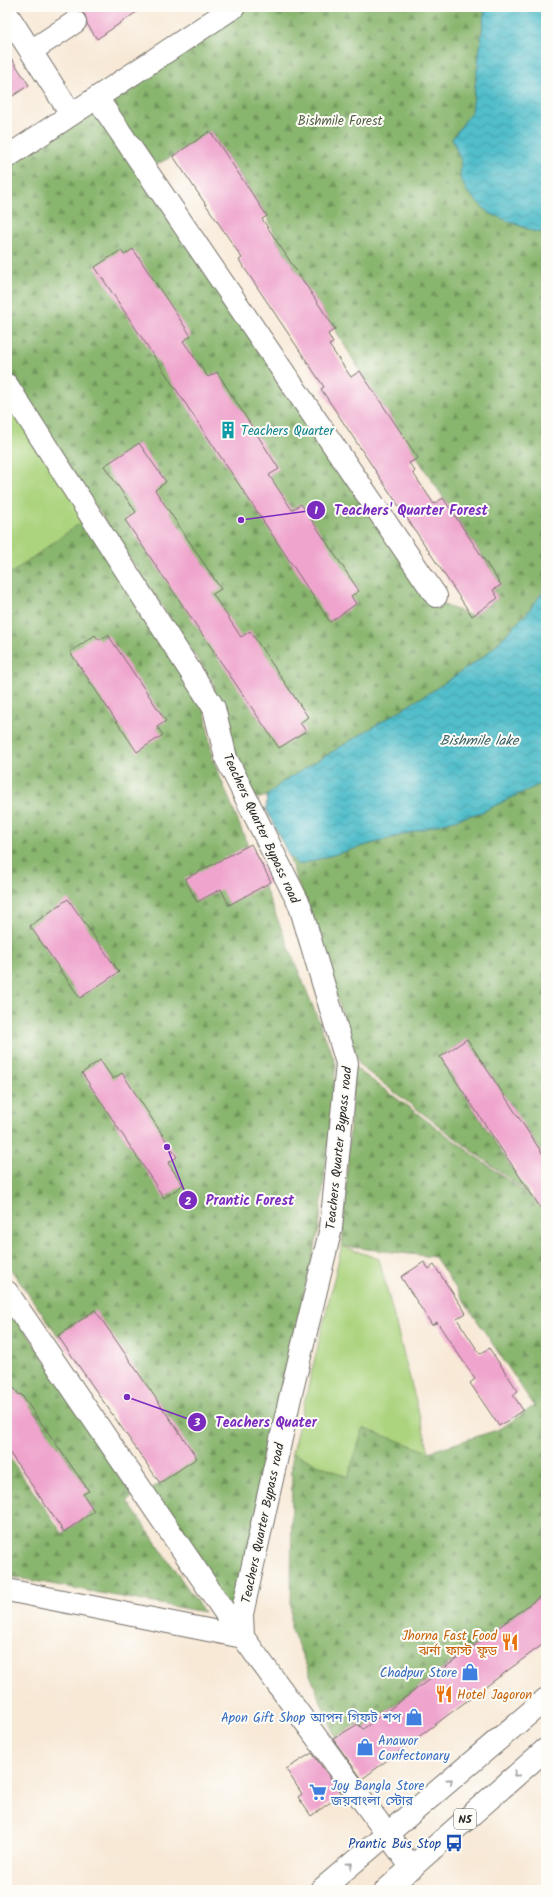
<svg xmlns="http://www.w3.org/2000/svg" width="553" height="1897" viewBox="0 0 553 1897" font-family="Kalam,'Noto Sans Bengali',sans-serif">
<defs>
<pattern id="forest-firs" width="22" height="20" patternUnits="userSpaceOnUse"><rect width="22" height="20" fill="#89b66e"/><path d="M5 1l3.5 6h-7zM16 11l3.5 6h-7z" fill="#70945b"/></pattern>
<pattern id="water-waves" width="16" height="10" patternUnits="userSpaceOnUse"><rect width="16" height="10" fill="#51beca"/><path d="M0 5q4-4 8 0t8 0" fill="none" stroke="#439ba4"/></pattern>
</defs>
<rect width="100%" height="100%" fill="#fdfcf7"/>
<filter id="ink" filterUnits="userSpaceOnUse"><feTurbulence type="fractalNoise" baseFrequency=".025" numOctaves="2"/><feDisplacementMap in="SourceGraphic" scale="8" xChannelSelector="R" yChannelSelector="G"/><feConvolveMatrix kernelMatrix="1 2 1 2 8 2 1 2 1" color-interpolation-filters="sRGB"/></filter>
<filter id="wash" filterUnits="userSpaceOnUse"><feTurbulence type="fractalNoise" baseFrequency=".012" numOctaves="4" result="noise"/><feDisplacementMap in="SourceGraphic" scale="16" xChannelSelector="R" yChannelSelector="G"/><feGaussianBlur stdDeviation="0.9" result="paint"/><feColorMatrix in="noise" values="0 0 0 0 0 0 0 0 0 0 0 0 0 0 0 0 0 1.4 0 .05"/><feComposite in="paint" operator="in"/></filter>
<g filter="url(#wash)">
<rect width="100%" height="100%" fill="#f8e9d7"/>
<path fill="url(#forest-firs)" stroke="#5a704c" d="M 234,7 L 485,7 L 472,111 L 452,139 L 461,161 L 460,178 L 489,213 L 535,232 L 546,232 L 546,588 L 527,613 L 486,655 L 434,690 L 281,783 L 267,796 L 248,801 L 215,708 L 214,684 L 7,374 L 7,160 L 95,104 L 431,600 L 472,616 L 498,598 L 493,590 L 501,585 L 360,371 L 335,329 L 278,243 L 267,215 L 210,131 L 173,156 L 151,167 L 97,98 Z
M 94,513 L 201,685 L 212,757 L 336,1064 L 319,1229 L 271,1433 L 237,1620 L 148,1491 L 196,1458 L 94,1311 L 58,1336 L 7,1264 L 7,576 Z
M 546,779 L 546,1159 L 467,1039 L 440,1057 L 528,1193 L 360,1066 L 288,854 L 298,865 L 482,812 L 538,785 Z
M 354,1067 L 535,1200 L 546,1193 L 546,1592 L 339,1746 L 291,1628 L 292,1453 L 348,1477 L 363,1428 L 429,1452 L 500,1429 L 534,1406 L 435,1257 L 342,1246 Z
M 7,1303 L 135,1495 L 127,1501 L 204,1612 L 7,1576 L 7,1454 L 65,1537 L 64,1532 L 94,1511 L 83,1494 L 89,1490 L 79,1476 L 75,1478 L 67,1466 L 70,1463 L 58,1445 L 45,1453 L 48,1432 L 22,1394 L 11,1401 L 7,1377 Z"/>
<path fill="#acd47f" stroke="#6c8055" d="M 7,393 L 94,513 L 7,576 Z
M 342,1246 L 379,1259 L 429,1452 L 363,1428 L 348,1477 L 292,1453 Z"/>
<path fill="url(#water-waves)" stroke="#3e747a" d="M 485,7 L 546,7 L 546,232 L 535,232 L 489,213 L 468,193 L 460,178 L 461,161 L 452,139 L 472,111 Z
M 546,588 L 546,779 L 538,785 L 482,812 L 298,865 L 288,854 L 266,809 L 267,796 L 281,783 L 434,690 L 486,655 L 527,613 Z"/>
<g id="blocks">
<path fill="#efa4cd" d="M 75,7 L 144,7 L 97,39 L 87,24 L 85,15 Z
M 7,52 L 29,85 L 7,100 Z
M 210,131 L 267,216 L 262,219 L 335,329 L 328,334 L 333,343 L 329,345 L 351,377 L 360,371 L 418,458 L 409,463 L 415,471 L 413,473 L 434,504 L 443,498 L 501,585 L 493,590 L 498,598 L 472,616 L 321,389 L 324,387 L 239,260 L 242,258 L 173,156 Z
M 133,249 L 191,336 L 183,341 L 208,377 L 217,372 L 279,469 L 269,475 L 292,510 L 301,504 L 359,591 L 351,596 L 356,604 L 330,622 L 95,267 L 121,250 L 124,255 Z
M 139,443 L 166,482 L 155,490 L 221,589 L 213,594 L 218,602 L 241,637 L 250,631 L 308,717 L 300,723 L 306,731 L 279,748 L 125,520 L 136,512 L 104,466 Z
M 95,635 L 99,640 L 108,635 L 166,721 L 157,727 L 163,735 L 137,752 L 70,652 Z
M 251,844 L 271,882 L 229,905 L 221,889 L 197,902 L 185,879 Z
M 68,899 L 119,972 L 80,998 L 30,926 Z
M 467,1039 L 546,1159 L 546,1216 L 440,1057 Z
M 100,1060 L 113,1079 L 122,1073 L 177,1157 L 168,1163 L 183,1185 L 164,1198 L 82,1073 Z
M 424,1262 L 429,1269 L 434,1265 L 466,1313 L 457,1319 L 480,1354 L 489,1348 L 518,1391 L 513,1395 L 523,1410 L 499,1426 L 470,1383 L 475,1379 L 437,1322 L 432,1325 L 401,1277 Z
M 95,1310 L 197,1458 L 160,1483 L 58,1336 Z
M 7,1377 L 19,1395 L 21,1394 L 89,1491 L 83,1494 L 94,1511 L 64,1532 L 7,1449 Z
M 546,1592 L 546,1642 L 362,1779 L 333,1739 L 358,1724 L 363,1729 Z
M 312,1753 L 342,1794 L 311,1816 L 298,1797 L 302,1794 L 286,1769 Z"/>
</g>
</g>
<g filter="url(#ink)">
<use href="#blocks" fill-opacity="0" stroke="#736e67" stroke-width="1"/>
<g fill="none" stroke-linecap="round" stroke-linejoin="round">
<g stroke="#736e67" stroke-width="24">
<path id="minor" d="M 7,14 L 71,114
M 31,51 L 75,22
M 97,98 L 436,596
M 7,157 L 234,7
M 7,385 L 214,708 L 226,758 L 300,906 L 347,1063 L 331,1228 L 290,1398 L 242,1614 L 243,1637
M 7,1292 L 239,1633 L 243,1637
M 7,1590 L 243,1637 L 412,1868"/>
</g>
<g stroke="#736e67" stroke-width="24">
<path id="highway" d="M 321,1890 L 546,1699
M 386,1890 L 546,1749"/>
</g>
<use href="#minor" stroke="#fff" stroke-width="22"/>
<use href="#highway" stroke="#fff" stroke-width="22"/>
</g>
<defs><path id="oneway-chevron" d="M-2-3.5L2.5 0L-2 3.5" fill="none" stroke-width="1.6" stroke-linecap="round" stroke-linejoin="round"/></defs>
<g stroke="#a0a0a0">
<use href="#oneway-chevron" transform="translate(516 1774) rotate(139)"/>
<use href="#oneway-chevron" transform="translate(450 1781) rotate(-40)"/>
<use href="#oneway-chevron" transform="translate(350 1865) rotate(-40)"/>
</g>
</g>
<defs>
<g id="building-bare" transform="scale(1.38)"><path d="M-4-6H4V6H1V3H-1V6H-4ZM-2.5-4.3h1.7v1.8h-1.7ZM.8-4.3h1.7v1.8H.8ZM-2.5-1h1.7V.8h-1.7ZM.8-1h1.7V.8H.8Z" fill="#0f9aa8" stroke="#fdfcf7" stroke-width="2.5" paint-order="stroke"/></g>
<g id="restaurant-bare" transform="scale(1.38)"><path d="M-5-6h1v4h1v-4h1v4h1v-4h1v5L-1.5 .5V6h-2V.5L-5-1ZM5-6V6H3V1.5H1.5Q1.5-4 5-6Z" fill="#e8710a" stroke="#fdfcf7" stroke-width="2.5" paint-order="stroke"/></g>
<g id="shop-bare" transform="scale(1.38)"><path d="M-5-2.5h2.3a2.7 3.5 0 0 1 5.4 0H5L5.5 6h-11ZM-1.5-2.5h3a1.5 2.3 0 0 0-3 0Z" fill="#3f7fe0" stroke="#fdfcf7" stroke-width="2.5" paint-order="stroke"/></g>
<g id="supermarket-bare" transform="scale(1.38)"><path d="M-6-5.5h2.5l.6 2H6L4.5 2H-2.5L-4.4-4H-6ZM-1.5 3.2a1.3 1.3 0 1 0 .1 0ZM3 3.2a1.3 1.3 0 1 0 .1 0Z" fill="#3f7fe0" stroke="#fdfcf7" stroke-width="2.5" paint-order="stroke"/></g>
<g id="bus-bare" transform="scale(1.38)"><path d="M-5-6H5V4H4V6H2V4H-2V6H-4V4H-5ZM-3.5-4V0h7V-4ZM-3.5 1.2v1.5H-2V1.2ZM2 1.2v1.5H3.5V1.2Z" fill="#1a4fb4" stroke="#fdfcf7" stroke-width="2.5" paint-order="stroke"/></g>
</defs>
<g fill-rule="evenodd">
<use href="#building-bare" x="228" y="430"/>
<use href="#restaurant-bare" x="510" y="1642"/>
<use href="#shop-bare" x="470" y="1672"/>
<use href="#restaurant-bare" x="444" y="1694"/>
<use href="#shop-bare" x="414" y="1717"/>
<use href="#shop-bare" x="365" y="1747"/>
<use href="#supermarket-bare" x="318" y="1792"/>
<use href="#bus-bare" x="454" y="1843"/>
</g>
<g text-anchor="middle" stroke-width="4" stroke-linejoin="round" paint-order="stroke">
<rect fill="#fdfcf7" stroke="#6a6a68" stroke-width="1" x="454" y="1809" width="22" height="20" rx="3"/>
<g font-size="12" font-weight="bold" fill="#2b2b2b">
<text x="465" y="1823">N5</text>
</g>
<g font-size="13" fill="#525e44" stroke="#fdfcf7">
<text x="340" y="125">Bishmile Forest</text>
</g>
<g font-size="13" fill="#0d838f" stroke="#fdfcf7" text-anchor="start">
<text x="241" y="435">Teachers Quarter</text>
</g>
<g font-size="13" fill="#2b2b2b" stroke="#fdfcf7">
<text transform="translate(262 828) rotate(65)" y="5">Teachers Quarter Bypass road</text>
<text transform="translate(338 1148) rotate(-84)" y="5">Teachers Quarter Bypass road</text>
<text transform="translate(262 1523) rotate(-78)" y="5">Teachers Quarter Bypass road</text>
</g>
<g font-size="13" fill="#c56008" stroke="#fdfcf7" text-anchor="end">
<text x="497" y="1640">Jhorna Fast Food<tspan x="497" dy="15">ঝর্না ফাস্ট ফুড</tspan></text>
<text x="457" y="1699" text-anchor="start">Hotel Jagoron</text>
</g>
<g font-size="13" fill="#366cbe" stroke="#fdfcf7" text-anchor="end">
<text x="457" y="1677">Chadpur Store</text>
<text x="401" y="1722">Apon Gift Shop আপন গিফট শপ</text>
<text x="378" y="1745" text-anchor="start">Anawor<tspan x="378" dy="15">Confectonary</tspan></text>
<text x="331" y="1790" text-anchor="start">Joy Bangla Store<tspan x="331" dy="15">জয়বাংলা স্টোর</tspan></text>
</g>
<g font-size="13" fill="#164399" stroke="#fdfcf7" text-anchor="end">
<text x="441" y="1848">Prantic Bus Stop</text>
</g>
<g font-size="14" font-style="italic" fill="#385e63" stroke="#fdfcf7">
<text x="479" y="745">Bishmile lake</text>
</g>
</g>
<path fill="none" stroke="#7b2cbf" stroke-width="1.5" d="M241 520L316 510M167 1147L188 1200M127 1397L197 1422"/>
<g fill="#7b2cbf" stroke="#fdfcf7" stroke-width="1.5">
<circle cx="241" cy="520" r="4"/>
<circle cx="167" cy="1147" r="4"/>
<circle cx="127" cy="1397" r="4"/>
<circle cx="316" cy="510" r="10"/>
<circle cx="188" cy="1200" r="10"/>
<circle cx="197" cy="1422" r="10"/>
</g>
<g font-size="12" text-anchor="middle" font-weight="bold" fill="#fff">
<text x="316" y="514">1</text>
<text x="188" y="1205">2</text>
<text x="197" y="1426">3</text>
</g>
<g font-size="14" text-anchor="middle" font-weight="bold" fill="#7b2cbf" stroke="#fdfcf7" stroke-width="4" stroke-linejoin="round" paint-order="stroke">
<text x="411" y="515">Teachers' Quarter Forest</text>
<text x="250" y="1205">Prantic Forest</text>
<text x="266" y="1427">Teachers Quater</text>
</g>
<rect width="553" height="1897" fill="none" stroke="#fdfcf7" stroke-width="24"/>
</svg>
